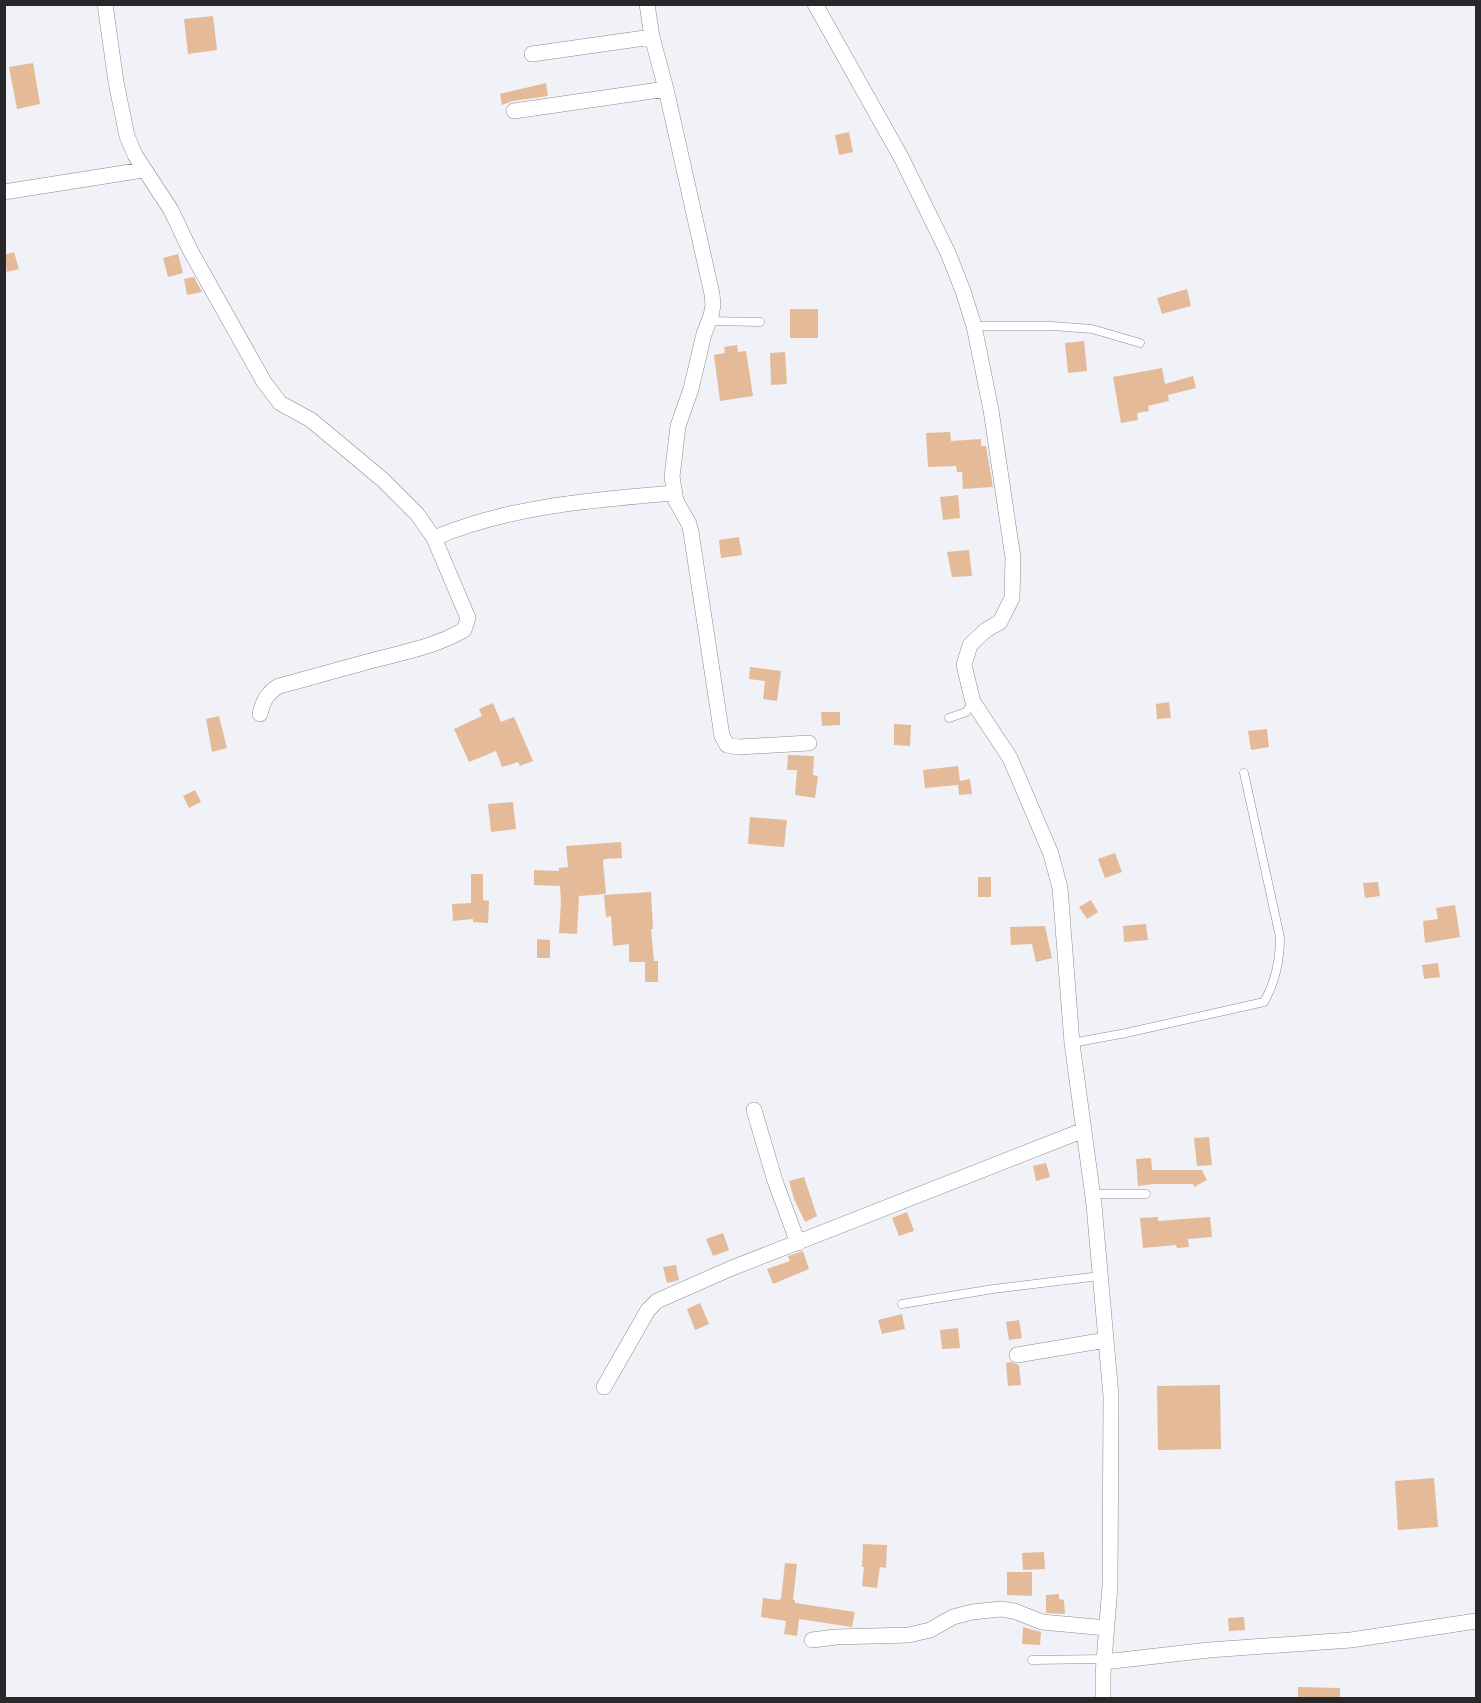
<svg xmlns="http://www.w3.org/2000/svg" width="1481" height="1703" viewBox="0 0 1481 1703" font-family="Barlow,sans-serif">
<rect width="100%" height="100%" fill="#f0f2f7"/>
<path fill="#e5ba98" d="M 213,16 L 217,50 L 188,54 L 184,19 Z
M 33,63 L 40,104 L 17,109 L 9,67 Z
M 546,83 L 548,96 L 513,101 L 502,105 L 500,94 Z
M 849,132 L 853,152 L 839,155 L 835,135 Z
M 14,252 L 19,269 L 7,272 L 4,255 Z
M 178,254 L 183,273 L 168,277 L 163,258 Z
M 194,277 L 202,292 L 187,295 L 184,279 Z
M 1187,289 L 1191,306 L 1162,314 L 1157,298 Z
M 790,309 L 818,309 L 818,338 L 790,338 Z
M 1084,341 L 1087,371 L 1068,373 L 1065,343 Z
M 737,345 L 738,352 L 746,351 L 753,396 L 720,401 L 714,355 L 725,353 L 724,347 Z
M 785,352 L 787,384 L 771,385 L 770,353 Z
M 1162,368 L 1165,384 L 1193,376 L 1196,388 L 1168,395 L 1169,401 L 1148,406 L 1149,411 L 1137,413 L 1138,420 L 1121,423 L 1113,377 Z
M 950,432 L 951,441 L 981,439 L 981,446 L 986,446 L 993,487 L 963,489 L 962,472 L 957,472 L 956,466 L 928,467 L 926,433 Z
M 958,495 L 960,518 L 943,520 L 940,497 Z
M 739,537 L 742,555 L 721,558 L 719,540 Z
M 969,550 L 972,576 L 952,577 L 947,552 Z
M 750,667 L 781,671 L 777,701 L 763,699 L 765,681 L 749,679 Z
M 1169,702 L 1171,718 L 1157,719 L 1156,704 Z
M 493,703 L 501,722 L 514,717 L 533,761 L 520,766 L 518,762 L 502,767 L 496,751 L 469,762 L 454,729 L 482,716 L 479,709 Z
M 821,712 L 840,712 L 840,725 L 822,726 Z
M 219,716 L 227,748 L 212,752 L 206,719 Z
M 894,724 L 911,725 L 910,746 L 894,745 Z
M 1267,729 L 1269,747 L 1251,750 L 1248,731 Z
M 788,755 L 814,756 L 813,775 L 818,776 L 815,798 L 795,795 L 797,770 L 787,770 Z
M 958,766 L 960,781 L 970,779 L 972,794 L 959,795 L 958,785 L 925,788 L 923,770 Z
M 195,790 L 201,802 L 189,808 L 183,796 Z
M 513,802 L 516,829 L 491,832 L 488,804 Z
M 750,817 L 787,820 L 784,847 L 748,844 Z
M 621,842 L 622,858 L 605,859 L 603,861 L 606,894 L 579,896 L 577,934 L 559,933 L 561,902 L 560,886 L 534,885 L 534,870 L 559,871 L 559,868 L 568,867 L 566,846 Z
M 1115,853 L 1122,872 L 1105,878 L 1098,859 Z
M 471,874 L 483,874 L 483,900 L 489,901 L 488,923 L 473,922 L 473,919 L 453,921 L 452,904 L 471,903 Z
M 978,877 L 991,877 L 991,897 L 978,897 Z
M 1378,882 L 1380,896 L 1365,898 L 1363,883 Z
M 651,892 L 653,929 L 651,929 L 654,961 L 658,961 L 658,982 L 645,982 L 645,962 L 629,962 L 629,944 L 613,946 L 611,916 L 606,917 L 604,895 Z
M 1091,900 L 1098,912 L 1087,919 L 1079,907 Z
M 1455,905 L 1460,937 L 1425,943 L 1423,921 L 1438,919 L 1436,908 Z
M 1146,924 L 1148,940 L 1124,942 L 1123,926 Z
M 1045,926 L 1052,958 L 1036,962 L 1032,944 L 1011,945 L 1010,927 Z
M 537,939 L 550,940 L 550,958 L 537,958 Z
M 1438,963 L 1440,977 L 1424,979 L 1422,965 Z
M 1209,1137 L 1212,1165 L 1197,1166 L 1194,1138 Z
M 1151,1158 L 1152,1170 L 1202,1170 L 1207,1180 L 1194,1187 L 1193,1184 L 1153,1184 L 1138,1186 L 1136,1159 Z
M 1046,1163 L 1050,1177 L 1036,1181 L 1033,1166 Z
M 804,1177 L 817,1216 L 805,1222 L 794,1199 L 789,1181 Z
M 907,1212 L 914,1231 L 899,1236 L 892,1218 Z
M 1158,1217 L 1158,1221 L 1210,1217 L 1212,1237 L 1188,1239 L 1189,1247 L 1177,1248 L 1176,1245 L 1143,1248 L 1140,1218 Z
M 723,1233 L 729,1250 L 713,1256 L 706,1239 Z
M 803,1251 L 809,1269 L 773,1284 L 767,1269 L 790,1261 L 788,1256 Z
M 676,1265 L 679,1280 L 667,1283 L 663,1267 Z
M 700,1303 L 709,1324 L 695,1330 L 687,1309 Z
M 902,1314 L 905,1329 L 882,1334 L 878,1320 Z
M 1019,1320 L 1022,1338 L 1009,1340 L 1006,1322 Z
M 958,1328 L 960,1348 L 942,1349 L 940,1330 Z
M 1011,1362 L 1019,1365 L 1021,1385 L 1008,1386 L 1006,1363 Z
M 1220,1385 L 1221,1449 L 1158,1450 L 1157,1386 Z
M 1434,1478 L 1438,1527 L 1398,1530 L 1395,1481 Z
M 863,1544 L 887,1545 L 886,1568 L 880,1567 L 877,1588 L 862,1586 L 864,1567 L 862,1567 Z
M 1044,1552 L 1045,1569 L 1023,1570 L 1022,1553 Z
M 785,1563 L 797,1564 L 793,1600 L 795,1600 L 795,1603 L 855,1612 L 852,1627 L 799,1619 L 797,1636 L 784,1634 L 786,1621 L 761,1617 L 763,1598 L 778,1600 L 781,1599 Z
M 1007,1572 L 1032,1572 L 1032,1596 L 1007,1595 Z
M 1059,1594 L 1059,1599 L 1064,1600 L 1065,1614 L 1046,1613 L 1046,1595 Z
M 1244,1617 L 1245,1630 L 1229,1631 L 1228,1618 Z
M 1023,1627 L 1041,1632 L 1040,1645 L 1022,1644 Z
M 1298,1687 L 1340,1688 L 1340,1698 L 1298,1698 Z"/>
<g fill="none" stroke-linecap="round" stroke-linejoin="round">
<g stroke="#8b8c90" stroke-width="9">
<path id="lane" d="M 709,321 L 760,322
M 974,326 L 1052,326 L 1092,329 L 1140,343
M 949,718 L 966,712 L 973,702
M 1072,1043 L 1126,1033 L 1264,1002 C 1276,981 1280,961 1280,937 L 1244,773
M 1092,1194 L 1146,1194
M 902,1304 L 993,1289 L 1100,1276
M 1032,1660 L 1104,1659"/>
</g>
<g stroke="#8b8c90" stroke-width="16">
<path id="street" d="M 105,4 L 116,82 L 127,136 L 135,155 L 171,210 L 190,250 L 264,382 L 280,403 L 311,420 L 383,480 L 417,514 L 434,538
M 647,4 L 652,37 L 666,89 L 712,294 L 713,305 L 711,316 L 704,334 L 691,389 L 678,426 L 672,477 L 676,501 L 689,524 L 691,532 L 722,736 L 727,745 L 738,747 L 809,743
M 815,4 L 902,159 L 948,253 L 963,291 L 974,326 L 991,410 L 1013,558 L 1012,598 L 1000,622 L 986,630 L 970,645 L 964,665 L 973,702 L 1010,758 L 1051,854 L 1060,888 L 1072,1043 L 1094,1205 L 1111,1396 L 1110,1586 L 1103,1674 L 1103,1698
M 532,54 L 652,37
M 514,111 L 666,89
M 4,192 L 143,170
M 260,714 C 263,701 267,693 279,686 C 313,677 347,667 382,658 C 413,650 435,646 464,630 L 468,618 L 434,538 C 510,506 591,500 673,493
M 754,1110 L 775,1181 L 798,1243
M 1017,1355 L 1106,1340
M 604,1387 L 648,1310 L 657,1301 L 732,1268 L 1084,1130
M 812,1640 L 836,1637 L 909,1635 L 930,1630 L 953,1617 L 972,1612 L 1001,1609 L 1014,1611 L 1042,1622 L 1107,1628
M 1104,1662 L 1209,1650 L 1351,1640 L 1476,1621"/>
</g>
<use href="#lane" stroke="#fff" stroke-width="8"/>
<use href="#street" stroke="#fff" stroke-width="15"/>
</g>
<rect width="1481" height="1703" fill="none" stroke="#28282a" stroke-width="12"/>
</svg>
